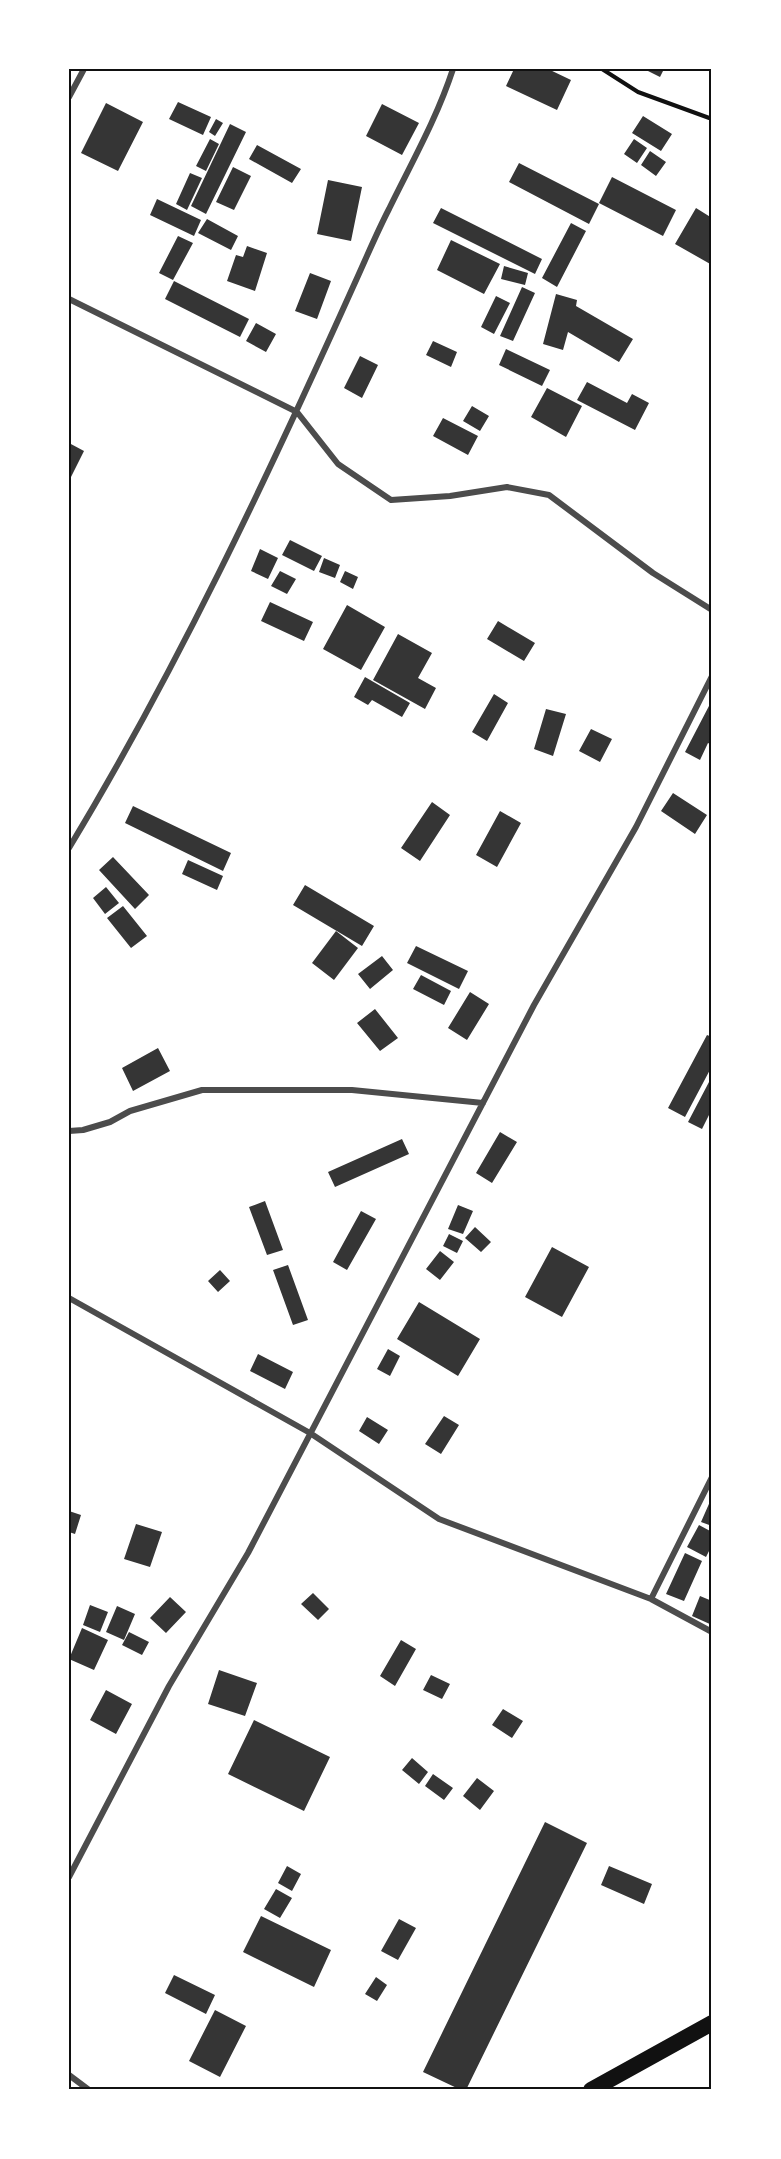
<svg xmlns="http://www.w3.org/2000/svg" width="781" height="2159" viewBox="0 0 781 2159" font-family="'Fira Sans',sans-serif">
<rect width="100%" height="100%" fill="#fff"/>
<path fill="#353535" d="M 514,69 L 548,69 L 571,80 L 557,110 L 506,86 Z
M 644,69 L 664,69 L 660,77 Z
M 178,102 L 211,117 L 203,135 L 169,119 Z
M 106,103 L 143,122 L 118,171 L 81,153 Z
M 382,104 L 419,123 L 402,155 L 366,136 Z
M 643,116 L 672,134 L 661,151 L 632,133 Z
M 216,119 L 223,123 L 215,136 L 209,132 Z
M 230,124 L 246,132 L 206,214 L 191,206 Z
M 210,139 L 219,144 L 206,171 L 196,166 Z
M 634,139 L 647,148 L 637,163 L 624,154 Z
M 257,145 L 301,169 L 292,183 L 249,159 Z
M 650,151 L 666,162 L 656,176 L 641,165 Z
M 519,163 L 599,204 L 589,224 L 509,182 Z
M 233,167 L 251,176 L 234,210 L 216,202 Z
M 190,173 L 202,178 L 187,210 L 176,204 Z
M 612,177 L 676,210 L 663,236 L 599,203 Z
M 328,180 L 362,187 L 351,241 L 317,234 Z
M 157,199 L 201,220 L 194,236 L 150,215 Z
M 441,208 L 542,259 L 535,274 L 433,223 Z
M 696,208 L 712,218 L 712,265 L 675,244 Z
M 207,219 L 238,236 L 231,250 L 198,233 Z
M 571,223 L 586,231 L 557,287 L 542,278 Z
M 178,236 L 193,243 L 173,280 L 159,273 Z
M 451,240 L 500,264 L 484,294 L 437,270 Z
M 247,246 L 267,253 L 255,291 L 227,281 L 236,255 L 243,257 Z
M 504,266 L 528,273 L 525,285 L 501,279 Z
M 310,273 L 331,281 L 317,319 L 295,311 Z
M 174,281 L 249,319 L 240,337 L 165,299 Z
M 522,287 L 535,293 L 513,341 L 500,336 Z
M 556,294 L 577,300 L 576,306 L 633,339 L 619,362 L 568,332 L 563,350 L 543,344 Z
M 496,296 L 510,303 L 494,334 L 481,327 Z
M 256,323 L 276,334 L 266,352 L 246,341 Z
M 433,341 L 457,352 L 451,367 L 426,355 Z
M 506,349 L 550,370 L 542,386 L 499,365 Z
M 360,356 L 378,365 L 362,398 L 344,388 Z
M 587,382 L 627,403 L 632,394 L 649,403 L 635,430 L 577,400 Z
M 547,388 L 582,406 L 566,437 L 531,417 Z
M 472,406 L 489,416 L 480,431 L 463,421 Z
M 443,418 L 478,436 L 468,455 L 433,436 Z
M 69,443 L 84,451 L 69,481 Z
M 290,540 L 322,556 L 314,571 L 282,555 Z
M 260,549 L 278,558 L 268,579 L 251,571 Z
M 324,558 L 340,565 L 335,578 L 319,572 Z
M 280,571 L 296,579 L 287,594 L 271,586 Z
M 345,571 L 358,577 L 353,589 L 340,582 Z
M 270,602 L 313,622 L 304,641 L 261,621 Z
M 347,605 L 385,627 L 361,670 L 323,649 Z
M 498,621 L 535,643 L 524,661 L 487,639 Z
M 398,634 L 432,653 L 418,678 L 436,688 L 425,709 L 373,680 Z
M 365,677 L 410,703 L 402,717 L 372,700 L 368,705 L 354,697 Z
M 494,694 L 508,703 L 487,741 L 472,732 Z
M 710,704 L 712,745 L 708,743 L 700,760 L 685,752 Z
M 546,709 L 566,714 L 553,756 L 534,749 Z
M 591,729 L 612,739 L 600,762 L 579,751 Z
M 673,793 L 707,815 L 695,834 L 661,811 Z
M 432,802 L 450,815 L 420,861 L 401,848 Z
M 133,806 L 231,853 L 223,871 L 125,823 Z
M 500,811 L 521,823 L 497,867 L 476,855 Z
M 113,857 L 149,895 L 135,909 L 99,870 Z
M 188,860 L 223,876 L 217,890 L 182,874 Z
M 305,885 L 374,926 L 362,946 L 293,905 Z
M 106,887 L 119,903 L 105,914 L 93,898 Z
M 123,906 L 147,936 L 131,948 L 107,918 Z
M 336,931 L 358,948 L 334,980 L 312,963 Z
M 416,946 L 468,971 L 459,989 L 407,963 Z
M 382,956 L 393,970 L 370,989 L 358,974 Z
M 421,975 L 451,991 L 444,1005 L 413,989 Z
M 470,992 L 489,1004 L 467,1040 L 448,1028 Z
M 375,1009 L 398,1038 L 380,1051 L 357,1023 Z
M 707,1035 L 712,1037 L 712,1066 L 685,1117 L 668,1108 Z
M 158,1048 L 170,1071 L 133,1091 L 122,1068 Z
M 709,1082 L 712,1084 L 712,1109 L 702,1129 L 688,1122 Z
M 500,1132 L 517,1142 L 492,1183 L 476,1173 Z
M 402,1139 L 409,1154 L 335,1187 L 328,1172 Z
M 265,1201 L 283,1250 L 267,1255 L 249,1207 Z
M 458,1205 L 473,1211 L 463,1234 L 448,1229 Z
M 361,1211 L 376,1219 L 347,1270 L 333,1262 Z
M 475,1227 L 491,1242 L 481,1252 L 465,1238 Z
M 449,1234 L 463,1241 L 457,1253 L 443,1246 Z
M 552,1247 L 589,1267 L 562,1317 L 525,1297 Z
M 440,1251 L 454,1262 L 440,1280 L 426,1269 Z
M 288,1265 L 308,1320 L 293,1325 L 273,1270 Z
M 220,1270 L 230,1281 L 218,1292 L 208,1281 Z
M 419,1302 L 480,1339 L 458,1376 L 397,1339 Z
M 388,1349 L 400,1356 L 390,1376 L 377,1369 Z
M 258,1354 L 293,1372 L 285,1389 L 250,1371 Z
M 444,1416 L 459,1425 L 441,1454 L 425,1444 Z
M 367,1417 L 388,1430 L 379,1444 L 359,1431 Z
M 712,1497 L 712,1526 L 701,1522 Z
M 69,1511 L 81,1515 L 75,1534 L 69,1532 Z
M 136,1524 L 162,1532 L 150,1567 L 124,1559 Z
M 699,1525 L 712,1532 L 712,1545 L 706,1557 L 687,1547 Z
M 685,1553 L 702,1561 L 684,1601 L 666,1594 Z
M 313,1593 L 329,1609 L 318,1620 L 301,1604 Z
M 700,1596 L 712,1601 L 712,1625 L 692,1616 Z
M 170,1597 L 186,1612 L 166,1633 L 150,1618 Z
M 90,1605 L 108,1612 L 100,1632 L 83,1625 Z
M 117,1606 L 135,1614 L 124,1640 L 106,1632 Z
M 82,1628 L 108,1640 L 94,1670 L 69,1659 Z
M 129,1632 L 149,1642 L 142,1655 L 122,1645 Z
M 401,1640 L 416,1649 L 395,1686 L 380,1676 Z
M 219,1670 L 257,1683 L 245,1716 L 208,1704 Z
M 431,1675 L 450,1684 L 442,1699 L 423,1690 Z
M 106,1690 L 132,1704 L 116,1734 L 90,1720 Z
M 503,1709 L 523,1721 L 512,1738 L 492,1725 Z
M 254,1720 L 330,1757 L 304,1811 L 228,1774 Z
M 412,1758 L 428,1772 L 419,1784 L 402,1770 Z
M 433,1774 L 453,1788 L 444,1800 L 425,1786 Z
M 477,1778 L 494,1791 L 480,1810 L 463,1796 Z
M 545,1822 L 587,1843 L 466,2090 L 461,2090 L 423,2072 Z
M 287,1866 L 301,1874 L 292,1891 L 278,1883 Z
M 609,1866 L 652,1884 L 644,1904 L 601,1885 Z
M 276,1889 L 292,1898 L 280,1918 L 264,1909 Z
M 261,1916 L 331,1950 L 314,1987 L 243,1952 Z
M 399,1919 L 416,1928 L 398,1960 L 381,1951 Z
M 174,1975 L 215,1995 L 206,2014 L 165,1993 Z
M 376,1977 L 387,1985 L 377,2001 L 365,1994 Z
M 215,2010 L 246,2026 L 220,2077 L 189,2061 Z"/>
<g fill="none" stroke-linecap="round" stroke-linejoin="round">
<path stroke="#111" stroke-width="4" d="M 602,69 L 638,92 L 712,119"/>
<path stroke="#4c4c4c" stroke-width="6" d="M 69,97 L 84,69
M 69,299 L 297,412 L 338,464 L 391,500 L 450,496 L 507,487 L 549,495 L 653,573 L 712,610
M 69,848 C 177,669 267,478 353,287 C 365,261 376,234 389,209 C 412,162 437,118 453,69
M 69,1131 L 83,1130 L 110,1122 L 130,1111 L 202,1090 L 352,1090 L 483,1103
M 69,1298 L 310,1433 L 439,1519 L 651,1599 L 712,1632
M 651,1599 L 712,1477
M 69,1877 L 169,1686 L 248,1553 L 534,1005 L 636,827 L 712,676
M 69,2075 L 89,2090"/>
<path stroke="#111" stroke-width="16" d="M 591,2090 L 712,2023"/>
</g>
<rect width="781" height="2159" fill="none" stroke="#ffffff" stroke-width="141"/>
<rect x="70" y="70" width="640" height="2018" fill="none" stroke="#111" stroke-width="2"/>
</svg>
